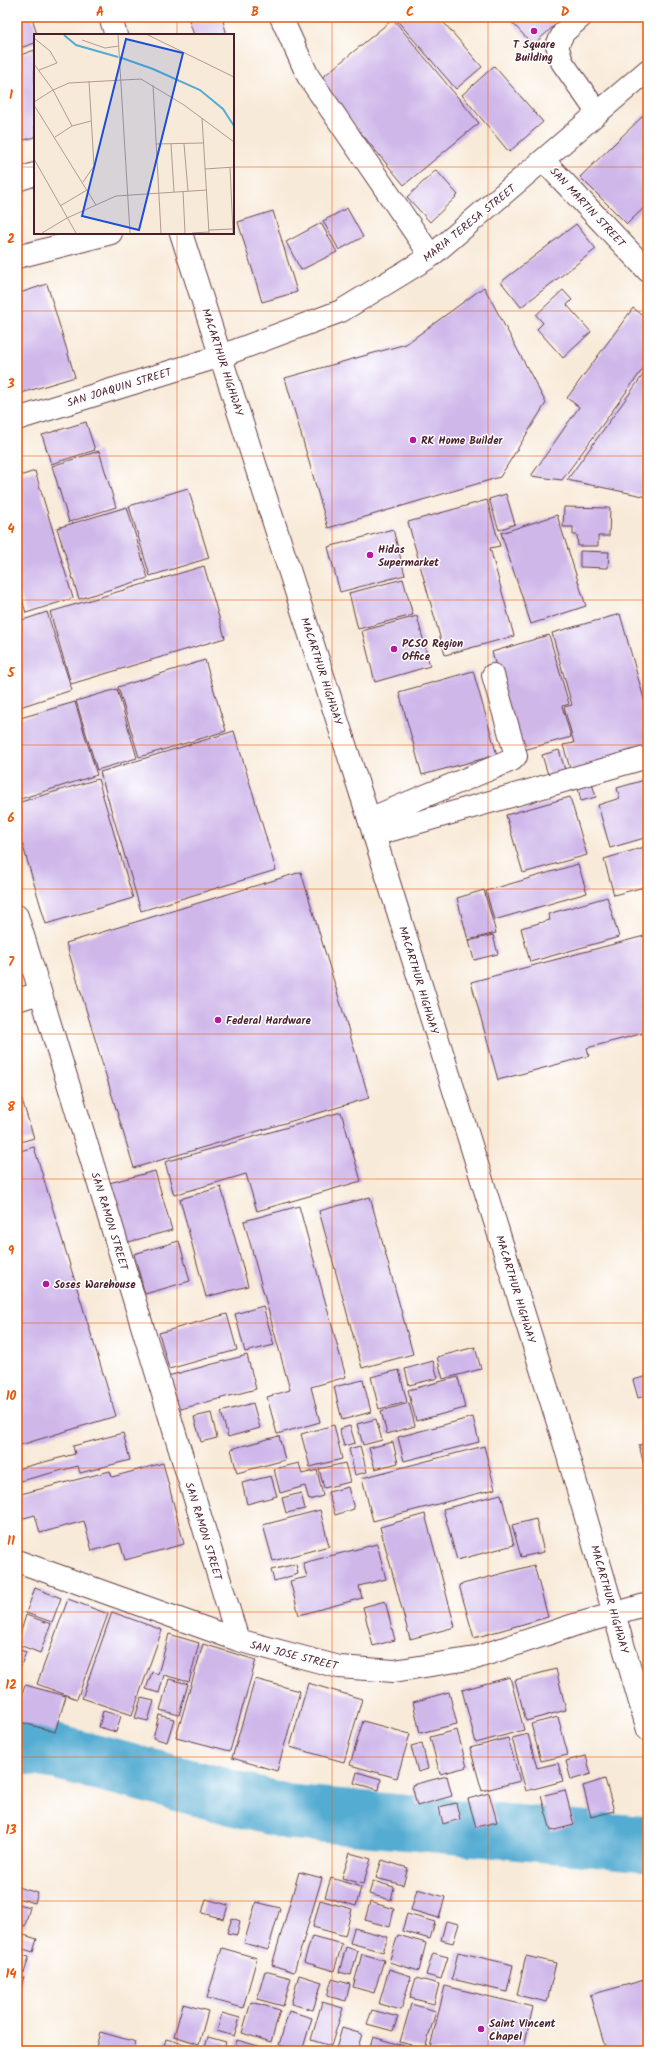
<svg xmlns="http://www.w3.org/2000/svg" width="665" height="2068" viewBox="0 0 665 2068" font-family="Kalam,sans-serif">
<rect width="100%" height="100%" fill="#fff"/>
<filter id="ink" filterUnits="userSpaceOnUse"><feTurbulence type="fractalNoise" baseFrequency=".025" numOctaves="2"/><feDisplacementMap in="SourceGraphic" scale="8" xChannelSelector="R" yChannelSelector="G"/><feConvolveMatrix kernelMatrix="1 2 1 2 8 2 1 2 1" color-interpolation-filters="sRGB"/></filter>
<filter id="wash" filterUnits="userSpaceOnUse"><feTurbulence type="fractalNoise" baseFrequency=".012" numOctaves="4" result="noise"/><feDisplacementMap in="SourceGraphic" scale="16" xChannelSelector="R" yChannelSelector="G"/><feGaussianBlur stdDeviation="0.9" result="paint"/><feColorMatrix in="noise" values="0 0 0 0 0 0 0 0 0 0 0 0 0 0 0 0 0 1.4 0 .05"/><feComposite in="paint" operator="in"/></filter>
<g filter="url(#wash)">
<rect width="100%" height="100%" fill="#f8ead8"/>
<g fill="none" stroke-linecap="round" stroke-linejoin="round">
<path stroke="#55acd2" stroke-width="55" d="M 17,1746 L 56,1752 L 288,1812 L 648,1844"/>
</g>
<g id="blocks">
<path fill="#cfb7ea" d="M 17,17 L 32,17 L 37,35 L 35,35 L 35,43 L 17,49 Z
M 188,17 L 222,17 L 227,35 L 194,35 Z
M 394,17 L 439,17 L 482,67 L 456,89 Z
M 507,17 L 564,17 L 533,45 Z
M 393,19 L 479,123 L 404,185 L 318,81 Z
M 35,50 L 35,137 L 17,142 L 17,56 Z
M 494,66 L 543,122 L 509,152 L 462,95 Z
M 648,111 L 648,204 L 627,224 L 580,177 Z
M 436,170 L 458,195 L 430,222 L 407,197 Z
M 347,208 L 363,237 L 339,250 L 323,221 Z
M 273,211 L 297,292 L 262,302 L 238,222 Z
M 321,223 L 337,252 L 301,270 L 286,242 Z
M 576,224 L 596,249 L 521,307 L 501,282 Z
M 47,284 L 75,377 L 18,394 L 17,294 Z
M 484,287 L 546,403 L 500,477 L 328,528 L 285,378 L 406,344 Z
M 563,290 L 572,300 L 567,305 L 591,332 L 563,358 L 537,329 L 543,323 L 536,315 Z
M 633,308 L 648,319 L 648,362 L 562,480 L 531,476 L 579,407 L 567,398 Z
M 648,368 L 648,497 L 567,480 Z
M 86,422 L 95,450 L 51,464 L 42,435 Z
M 99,451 L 116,507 L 69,522 L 52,466 Z
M 35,471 L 73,598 L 26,613 L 17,582 L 17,477 Z
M 188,488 L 209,558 L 150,576 L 129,506 Z
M 506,494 L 515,524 L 499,530 L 489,499 Z
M 487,500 L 500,546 L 490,548 L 514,636 L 445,655 L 408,522 Z
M 127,507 L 148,578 L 79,599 L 57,528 Z
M 564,507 L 610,508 L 609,536 L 598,536 L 598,546 L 578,546 L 577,535 L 573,535 L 573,527 L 563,527 Z
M 557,515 L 586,606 L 531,624 L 501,533 Z
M 393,529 L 405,575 L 340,592 L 328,547 Z
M 580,551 L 609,552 L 608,568 L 580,567 Z
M 204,566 L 225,638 L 71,684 L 50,612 Z
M 403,579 L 413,615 L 358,629 L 349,593 Z
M 47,612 L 72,690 L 17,708 L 17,622 Z
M 620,614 L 648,713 L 648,753 L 572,775 L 563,745 L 574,743 L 564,707 L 572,705 L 552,633 Z
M 417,616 L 430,666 L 375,682 L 362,631 Z
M 549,635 L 569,704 L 562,706 L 571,737 L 520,751 L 492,652 Z
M 205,660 L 226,731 L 139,757 L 118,687 Z
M 473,671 L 497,755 L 422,775 L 399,692 Z
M 117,689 L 137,758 L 97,770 L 76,701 Z
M 75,702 L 97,775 L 17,800 L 17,719 Z
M 234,731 L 276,870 L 141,911 L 100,772 Z
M 559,750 L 566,773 L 549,778 L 542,755 Z
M 98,779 L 133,898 L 46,924 L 17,826 L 17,803 Z
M 648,779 L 648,837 L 610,848 L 598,805 L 620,798 L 617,788 Z
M 591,780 L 596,797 L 581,801 L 577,784 Z
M 570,797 L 587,855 L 523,873 L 506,815 Z
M 648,846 L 648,886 L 614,895 L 604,859 Z
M 578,864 L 587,893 L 494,920 L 486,891 Z
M 301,872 L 369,1098 L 134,1168 L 66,943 Z
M 484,890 L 496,933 L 468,940 L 457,898 Z
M 607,897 L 619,937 L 530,962 L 521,928 L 550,920 L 548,914 Z
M 493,935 L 498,954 L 474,960 L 469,941 Z
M 648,935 L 648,1032 L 587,1048 L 589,1056 L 498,1080 L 471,982 Z
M 17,1084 L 34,1138 L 17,1143 Z
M 341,1112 L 361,1181 L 257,1211 L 246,1174 L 174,1195 L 165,1162 Z
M 34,1147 L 116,1416 L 17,1446 L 17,1152 Z
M 155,1171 L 172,1230 L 125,1243 L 109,1183 Z
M 221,1187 L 248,1286 L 206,1297 L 180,1199 Z
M 370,1197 L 413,1354 L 362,1368 L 319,1211 Z
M 299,1206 L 346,1377 L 311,1387 L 320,1422 L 277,1434 L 267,1397 L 290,1390 L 244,1221 Z
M 179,1241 L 190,1281 L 145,1294 L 134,1254 Z
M 263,1306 L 274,1345 L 245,1352 L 235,1314 Z
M 227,1314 L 237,1350 L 169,1369 L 159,1333 Z
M 475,1347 L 481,1369 L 443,1379 L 437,1357 Z
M 247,1355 L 256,1389 L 177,1410 L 168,1376 Z
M 433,1361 L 438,1378 L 409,1385 L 405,1369 Z
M 399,1370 L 407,1402 L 379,1409 L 371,1377 Z
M 648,1376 L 648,1395 L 638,1398 L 633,1380 Z
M 458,1377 L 465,1408 L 416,1421 L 408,1390 Z
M 363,1380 L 371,1412 L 342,1420 L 334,1387 Z
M 253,1403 L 260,1428 L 228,1437 L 221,1412 Z
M 409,1403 L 415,1426 L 387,1434 L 381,1411 Z
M 211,1413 L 217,1438 L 201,1442 L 194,1417 Z
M 473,1417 L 479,1442 L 404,1461 L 398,1437 Z
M 376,1419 L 382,1440 L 363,1445 L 357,1424 Z
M 334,1425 L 342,1459 L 310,1467 L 301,1434 Z
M 350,1426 L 355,1443 L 344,1446 L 339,1429 Z
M 123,1433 L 130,1460 L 80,1473 L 78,1466 L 17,1482 L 17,1469 L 75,1454 L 73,1446 Z
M 279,1436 L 285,1460 L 237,1473 L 231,1449 Z
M 393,1442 L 398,1463 L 375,1469 L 369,1448 Z
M 648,1443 L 648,1477 L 647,1477 L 639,1445 Z
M 360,1446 L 367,1472 L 355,1475 L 349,1449 Z
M 484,1446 L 495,1489 L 373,1521 L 362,1478 Z
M 163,1463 L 184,1544 L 125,1560 L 120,1543 L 92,1551 L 84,1521 L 40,1533 L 35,1515 L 17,1520 L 17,1495 L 110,1471 L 112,1477 Z
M 299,1463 L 302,1474 L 317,1470 L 323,1496 L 309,1500 L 305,1486 L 280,1493 L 274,1469 Z
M 345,1463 L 350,1482 L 324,1488 L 319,1469 Z
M 271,1476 L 277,1496 L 247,1504 L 242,1483 Z
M 348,1487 L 354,1509 L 335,1515 L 328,1492 Z
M 301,1493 L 305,1509 L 286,1513 L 282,1498 Z
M 501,1494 L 514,1545 L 457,1560 L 443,1509 Z
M 320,1510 L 329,1546 L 273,1561 L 263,1525 Z
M 425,1514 L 455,1627 L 410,1639 L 380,1527 Z
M 536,1519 L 544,1552 L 521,1557 L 512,1525 Z
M 377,1544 L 386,1579 L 359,1586 L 362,1598 L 299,1615 L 290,1581 L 307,1577 L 303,1563 Z
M 296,1564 L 298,1574 L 274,1581 L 271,1570 Z
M 534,1565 L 548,1617 L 474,1638 L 459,1585 Z
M 35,1588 L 61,1598 L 52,1622 L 26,1613 Z
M 68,1599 L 108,1614 L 77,1699 L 37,1684 Z
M 385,1601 L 395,1640 L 373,1646 L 363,1607 Z
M 112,1612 L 162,1630 L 132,1715 L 82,1698 Z
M 26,1615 L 51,1624 L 40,1653 L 17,1644 Z
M 169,1634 L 199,1643 L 189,1682 L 164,1675 L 159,1693 L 146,1689 L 152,1672 L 158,1674 Z
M 203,1644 L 256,1660 L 230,1751 L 176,1737 Z
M 17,1649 L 26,1652 L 21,1666 L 17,1665 Z
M 556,1669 L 566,1710 L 526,1721 L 515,1680 Z
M 510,1677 L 524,1730 L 476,1743 L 462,1690 Z
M 169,1679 L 188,1684 L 179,1715 L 160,1710 Z
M 255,1679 L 300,1691 L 277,1771 L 232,1758 Z
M 308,1683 L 362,1699 L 344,1762 L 290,1747 Z
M 25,1685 L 66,1696 L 55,1732 L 17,1721 L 17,1713 Z
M 449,1692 L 457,1724 L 420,1733 L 413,1702 Z
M 141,1698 L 154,1701 L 148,1721 L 135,1718 Z
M 103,1711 L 121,1716 L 116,1732 L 99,1727 Z
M 159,1715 L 174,1719 L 167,1742 L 153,1738 Z
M 558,1717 L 568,1755 L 541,1761 L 531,1724 Z
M 363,1721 L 410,1734 L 397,1778 L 350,1765 Z
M 457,1730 L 467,1767 L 440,1774 L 430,1737 Z
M 528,1734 L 537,1768 L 558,1763 L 563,1781 L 526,1791 L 512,1738 Z
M 508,1738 L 520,1781 L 482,1791 L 470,1748 Z
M 422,1743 L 428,1769 L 418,1772 L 411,1746 Z
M 586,1756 L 591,1774 L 571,1780 L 566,1761 Z
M 357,1772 L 381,1779 L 379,1790 L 354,1783 Z
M 447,1776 L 452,1796 L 417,1806 L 412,1785 Z
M 605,1779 L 614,1811 L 591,1817 L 583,1786 Z
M 565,1790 L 574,1825 L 551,1831 L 541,1796 Z
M 489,1793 L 497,1822 L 476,1827 L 468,1799 Z
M 456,1803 L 460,1819 L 443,1824 L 439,1807 Z
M 350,1853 L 371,1859 L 363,1884 L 342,1878 Z
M 382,1860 L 408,1868 L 403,1885 L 376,1878 Z
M 299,1872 L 322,1878 L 294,1972 L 272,1965 Z
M 331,1878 L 361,1887 L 356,1906 L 325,1897 Z
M 373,1881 L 394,1887 L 391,1900 L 369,1894 Z
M 17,1887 L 38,1893 L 35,1903 L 17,1898 Z
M 417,1889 L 445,1897 L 439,1918 L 411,1910 Z
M 206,1899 L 228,1905 L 224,1919 L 202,1913 Z
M 320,1900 L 352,1909 L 345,1936 L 313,1927 Z
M 256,1902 L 280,1908 L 268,1950 L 244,1943 Z
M 370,1902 L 394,1909 L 390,1927 L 365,1920 Z
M 17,1904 L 30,1907 L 25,1926 L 17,1924 Z
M 407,1914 L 435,1922 L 430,1939 L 402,1931 Z
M 232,1918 L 240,1921 L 237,1935 L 227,1933 Z
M 446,1921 L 459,1924 L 453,1943 L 441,1940 Z
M 354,1928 L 388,1937 L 383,1952 L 350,1943 Z
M 17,1933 L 37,1939 L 33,1952 L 17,1947 Z
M 398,1935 L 426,1943 L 419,1971 L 389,1962 Z
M 312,1936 L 342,1944 L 334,1971 L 304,1962 Z
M 346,1947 L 358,1951 L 351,1975 L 339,1972 Z
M 222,1948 L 257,1958 L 243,2008 L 207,1998 Z
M 458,1952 L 513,1965 L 507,1992 L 452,1979 Z
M 433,1953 L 448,1957 L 441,1979 L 426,1975 Z
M 17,1954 L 29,1957 L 24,1973 L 17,1970 Z
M 362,1954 L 384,1960 L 374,1993 L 353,1987 Z
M 526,1956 L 556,1963 L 547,2002 L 517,1995 Z
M 389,1969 L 411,1976 L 401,2010 L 379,2004 Z
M 265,1971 L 291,1978 L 283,2006 L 257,1999 Z
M 17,1975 L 24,1977 L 17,2000 Z
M 299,1975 L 322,1982 L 313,2010 L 291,2004 Z
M 416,1978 L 439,1984 L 434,2004 L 410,1998 Z
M 332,1979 L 350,1984 L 346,2001 L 327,1996 Z
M 648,1979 L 648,2051 L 606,2051 L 590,1995 Z
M 445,1986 L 533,2007 L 523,2051 L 429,2051 Z
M 251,2002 L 280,2010 L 271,2042 L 242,2033 Z
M 322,2002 L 343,2008 L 331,2046 L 311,2040 Z
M 183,2004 L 208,2011 L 199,2044 L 174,2036 Z
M 411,2004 L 436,2011 L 425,2049 L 400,2042 Z
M 372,2010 L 398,2017 L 393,2031 L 367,2024 Z
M 289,2011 L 312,2018 L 302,2051 L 279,2045 Z
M 222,2013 L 240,2018 L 234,2036 L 217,2031 Z
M 342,2028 L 362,2034 L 357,2051 L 336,2049 Z
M 100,2032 L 136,2042 L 133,2051 L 95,2051 Z
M 208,2037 L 226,2042 L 223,2051 L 204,2051 Z
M 373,2037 L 404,2046 L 403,2051 L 369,2051 Z
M 166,2039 L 188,2045 L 187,2051 L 163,2049 Z
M 237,2040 L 269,2049 L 269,2051 L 234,2051 Z"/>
</g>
</g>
<g filter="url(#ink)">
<use href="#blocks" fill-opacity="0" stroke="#643d45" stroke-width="1"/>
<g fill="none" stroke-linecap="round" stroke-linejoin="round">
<g stroke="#643d45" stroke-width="24">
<path id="minor" d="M 281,17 L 308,76 L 431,256
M 581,17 L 564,32 L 557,45 L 562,62 L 597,112
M 544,161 L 648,271
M 17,180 L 35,174
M 17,257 L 111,233
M 17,419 L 221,356 L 341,311 L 431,256 L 648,70
M 369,819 L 512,760 L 516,756 L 493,675
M 374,835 L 648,757
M 17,916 L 238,1640
M 17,1000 L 40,993
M 17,1561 L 238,1640 L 339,1667 L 394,1671 L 475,1658 L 574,1625 L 648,1604"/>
</g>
<g stroke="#643d45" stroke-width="24">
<path id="highway" d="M 110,17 L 116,35
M 181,233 L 369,819 L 563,1439 L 648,1730"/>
</g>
<use href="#minor" stroke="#fff" stroke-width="22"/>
<use href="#highway" stroke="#fff" stroke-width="22"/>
</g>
</g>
<path fill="none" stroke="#e8590c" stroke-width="1" stroke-opacity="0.55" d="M 177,17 L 177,35M 332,17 L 332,2051M 488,17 L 488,2051M 17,167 L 35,167M 233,167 L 648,167M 177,233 L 177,2051M 17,311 L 648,311M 17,456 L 648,456M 17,600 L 648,600M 17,745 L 648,745M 17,889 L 648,889M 17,1034 L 648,1034M 17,1179 L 648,1179M 17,1323 L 648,1323M 17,1468 L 648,1468M 17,1612 L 648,1612M 17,1757 L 648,1757M 17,1901 L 648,1901"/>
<g fill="#b5179e" stroke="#fff" stroke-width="1.5">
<circle cx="534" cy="31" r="4"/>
<circle cx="413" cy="440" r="4"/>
<circle cx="370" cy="555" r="4"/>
<circle cx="394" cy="649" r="4"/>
<circle cx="218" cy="1020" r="4"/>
<circle cx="46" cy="1284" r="4"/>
<circle cx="481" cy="2029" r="4"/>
</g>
<g text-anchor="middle" stroke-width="3" stroke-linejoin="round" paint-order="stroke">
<g font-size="11" font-weight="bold" fill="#4a1f2b" stroke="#fff" text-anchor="start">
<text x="534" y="48" text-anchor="middle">T Square<tspan x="534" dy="13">Building</tspan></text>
<text x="421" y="444">RK Home Builder</text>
<text x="378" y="553">Hidas<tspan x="378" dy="13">Supermarket</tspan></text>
<text x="402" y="647">PCSO Region<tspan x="402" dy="13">Office</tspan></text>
<text x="226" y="1024">Federal Hardware</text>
<text x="54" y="1288">Soses Warehouse</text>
<text x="489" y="2027">Saint Vincent<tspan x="489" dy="13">Chapel</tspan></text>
</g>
<g font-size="11" fill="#4a1f2b" stroke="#fff">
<text transform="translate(588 207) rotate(47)" y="4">SAN MARTIN STREET</text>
<text transform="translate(469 223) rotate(-39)" y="4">MARIA TERESA STREET</text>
<text transform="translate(223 362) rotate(72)" y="4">MACARTHUR HIGHWAY</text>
<text transform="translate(119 387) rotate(-17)" y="4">SAN JOAQUIN STREET</text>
<text transform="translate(322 671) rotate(72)" y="4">MACARTHUR HIGHWAY</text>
<text transform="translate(419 980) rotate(73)" y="4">MACARTHUR HIGHWAY</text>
<text transform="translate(110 1221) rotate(73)" y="4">SAN RAMON STREET</text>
<text transform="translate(516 1289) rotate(73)" y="4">MACARTHUR HIGHWAY</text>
<text transform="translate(204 1531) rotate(73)" y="4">SAN RAMON STREET</text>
<text transform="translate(610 1599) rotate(74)" y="4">MACARTHUR HIGHWAY</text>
<text transform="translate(294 1655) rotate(14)" y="4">SAN JOSE STREET</text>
</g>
</g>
<g transform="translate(34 34)">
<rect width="200" height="200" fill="#f8ead8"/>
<path fill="none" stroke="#55acd2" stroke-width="2" d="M 30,1 L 42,11 L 84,23M 85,23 L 119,35 L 166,56 L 189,75 L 200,92"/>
<path fill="none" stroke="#b29993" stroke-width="1" d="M 84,1 L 96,199M 114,1 L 200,43M 0,4 L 16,17 L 23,29 L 5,36M 48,6 L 71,14 L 85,12M 0,30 L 19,56 L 38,92M 119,51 L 127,199M 0,68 L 19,56 L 35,49 L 107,45 L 150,71 L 200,108M 0,71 L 62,171M 168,84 L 175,199M 21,103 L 38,92 L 57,87M 122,110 L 169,109M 137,110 L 140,158M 150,110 L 154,157M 0,125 L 42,199M 196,133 L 199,199M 171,135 L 200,133M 49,148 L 60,132 L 55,47M 149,157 L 151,199M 26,172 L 53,156M 175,196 L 199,195M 8,199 L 33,184 L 82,162 L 173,156M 158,199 L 175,198"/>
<path fill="#1d4ed8" fill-opacity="0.15" stroke="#1d4ed8" stroke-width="2" d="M 92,5 L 149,19 L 105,196 L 48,182 Z"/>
<rect width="200" height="200" fill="none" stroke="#4a1f2b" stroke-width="2"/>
</g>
<rect width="665" height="2068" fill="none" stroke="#fff" stroke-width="44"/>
<rect x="22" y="22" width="621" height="2024" fill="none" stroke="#e8590c" stroke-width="1.5"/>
<g font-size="13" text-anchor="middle" font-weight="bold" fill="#e8590c">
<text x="100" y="16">A</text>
<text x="255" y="16">B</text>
<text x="410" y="16">C</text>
<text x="565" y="16">D</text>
<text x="11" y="99">1</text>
<text x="11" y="243">2</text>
<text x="11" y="388">3</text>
<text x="11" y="533">4</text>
<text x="11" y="677">5</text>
<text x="11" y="822">6</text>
<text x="11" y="966">7</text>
<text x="11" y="1111">8</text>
<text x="11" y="1255">9</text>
<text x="11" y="1400">10</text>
<text x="11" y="1545">11</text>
<text x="11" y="1689">12</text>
<text x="11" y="1834">13</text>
<text x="11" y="1978">14</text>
</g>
</svg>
